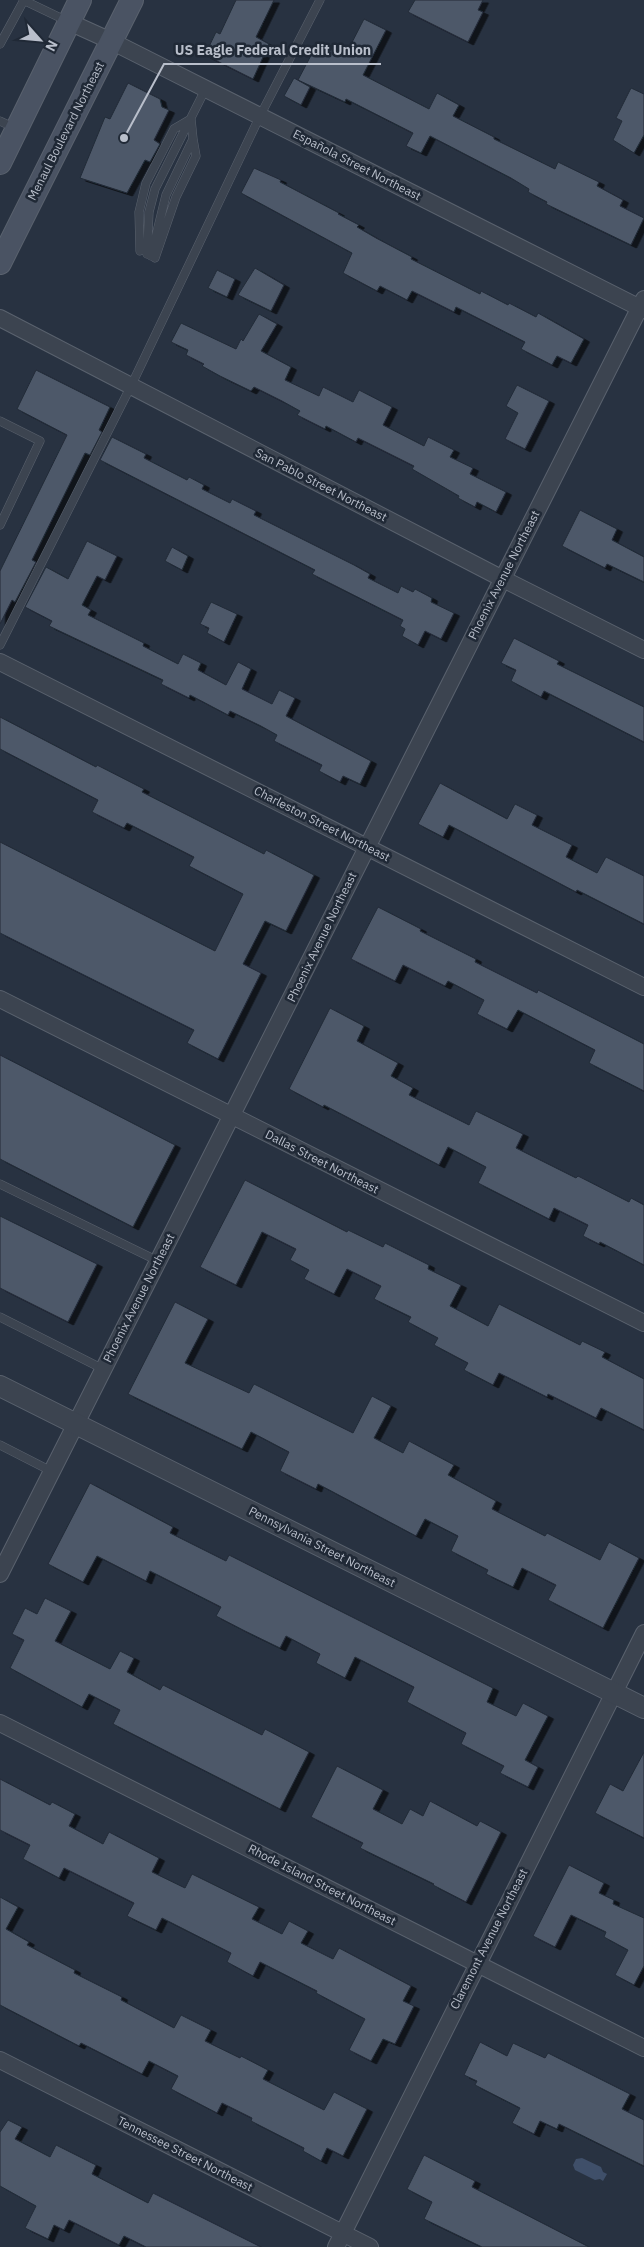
<svg xmlns="http://www.w3.org/2000/svg" width="644" height="2247" viewBox="0 0 644 2247" font-family="'IBM Plex Sans',sans-serif">
<defs>
<filter id="shadow"><feDropShadow dx="5.5" dy="3" stdDeviation="0" flood-color="#0009"/></filter>
</defs>
<rect width="100%" height="100%" fill="#283241"/>
<path fill="#3f4f69" d="M 582,2158 L 601,2167 L 603,2172 L 607,2174 L 603,2181 L 600,2179 L 595,2180 L 575,2170 L 573,2165 L 576,2159 Z"/>
<path fill="#4e5969" stroke="#222b38" filter="url(#shadow)" d="M 236,0 L 274,0 L 256,37 L 269,44 L 253,79 L 205,55 L 216,32 L 220,34 Z
M 415,0 L 483,0 L 478,10 L 483,12 L 468,42 L 408,12 Z
M 364,19 L 386,30 L 363,75 L 429,109 L 437,93 L 459,105 L 453,116 L 494,137 L 494,139 L 555,169 L 558,162 L 599,182 L 597,186 L 623,200 L 620,206 L 644,218 L 631,245 L 546,204 L 547,202 L 528,192 L 529,189 L 511,178 L 430,136 L 421,153 L 406,146 L 413,133 L 346,99 L 345,102 L 298,80 L 316,46 L 324,50 L 326,46 L 345,56 Z
M 294,78 L 310,87 L 301,105 L 284,96 Z
M 128,83 L 160,99 L 162,107 L 169,110 L 154,140 L 160,144 L 150,162 L 145,160 L 127,193 L 80,178 L 105,117 L 110,119 Z
M 631,88 L 644,94 L 644,135 L 634,153 L 613,140 L 622,121 L 616,118 Z
M 254,168 L 281,180 L 280,182 L 339,213 L 338,214 L 359,225 L 357,227 L 376,238 L 412,257 L 411,259 L 480,294 L 481,291 L 508,305 L 509,303 L 536,317 L 538,313 L 584,339 L 571,363 L 557,356 L 552,365 L 521,349 L 525,342 L 456,307 L 454,312 L 412,291 L 407,300 L 380,286 L 377,291 L 343,273 L 352,253 L 241,193 Z
M 255,268 L 284,285 L 271,311 L 238,295 Z
M 217,270 L 235,279 L 227,297 L 208,288 Z
M 259,314 L 277,324 L 261,351 L 291,367 L 285,380 L 319,396 L 323,387 L 353,402 L 359,390 L 392,407 L 383,425 L 424,446 L 428,437 L 454,450 L 450,457 L 473,468 L 470,474 L 506,492 L 496,512 L 477,502 L 475,507 L 458,498 L 459,496 L 412,469 L 414,466 L 358,438 L 356,442 L 326,426 L 325,429 L 297,415 L 300,411 L 282,401 L 254,387 L 251,391 L 220,376 L 202,366 L 204,364 L 186,355 L 188,350 L 171,342 L 181,323 L 236,349 L 241,339 L 243,341 Z
M 36,370 L 110,407 L 99,430 L 102,432 L 90,455 L 85,453 L 32,560 L 36,562 L 15,602 L 12,600 L 0,624 L 0,571 L 67,435 L 17,409 Z
M 517,385 L 549,401 L 525,449 L 505,439 L 518,413 L 506,406 Z
M 112,437 L 146,454 L 144,458 L 187,480 L 189,477 L 204,485 L 202,489 L 230,503 L 232,499 L 256,511 L 254,515 L 354,565 L 370,574 L 368,578 L 398,593 L 401,586 L 413,592 L 415,589 L 432,598 L 431,602 L 454,613 L 441,639 L 425,631 L 418,645 L 402,636 L 405,629 L 400,626 L 403,620 L 312,574 L 315,570 L 100,460 Z
M 580,510 L 617,529 L 612,540 L 644,557 L 644,582 L 607,564 L 605,568 L 562,546 Z
M 87,541 L 117,556 L 105,580 L 97,576 L 82,605 L 91,610 L 88,615 L 144,643 L 143,646 L 178,664 L 183,654 L 201,663 L 198,670 L 226,685 L 238,662 L 251,669 L 242,689 L 272,704 L 279,690 L 295,698 L 286,716 L 371,761 L 360,784 L 343,776 L 340,782 L 319,771 L 322,765 L 274,741 L 277,735 L 261,726 L 230,711 L 228,715 L 190,695 L 189,698 L 161,684 L 163,680 L 49,626 L 52,621 L 25,607 L 46,567 L 68,579 Z
M 172,547 L 188,556 L 182,570 L 165,561 Z
M 211,602 L 237,614 L 224,642 L 207,633 L 209,628 L 200,624 Z
M 514,638 L 559,661 L 557,664 L 644,707 L 644,742 L 544,691 L 541,697 L 511,681 L 516,670 L 501,663 Z
M 0,717 L 96,767 L 97,765 L 144,789 L 142,792 L 264,854 L 266,850 L 314,875 L 286,931 L 265,921 L 243,964 L 261,973 L 218,1059 L 187,1043 L 194,1030 L 0,933 L 0,842 L 215,951 L 243,894 L 189,866 L 194,857 L 127,823 L 124,828 L 92,812 L 98,800 L 0,749 Z
M 440,783 L 507,819 L 515,804 L 537,815 L 532,825 L 572,845 L 566,857 L 597,873 L 606,857 L 644,876 L 644,924 L 577,890 L 576,892 L 449,825 L 443,837 L 418,824 Z
M 378,907 L 421,929 L 420,931 L 476,959 L 475,962 L 537,993 L 538,990 L 644,1044 L 644,1091 L 589,1063 L 595,1050 L 518,1010 L 507,1029 L 477,1014 L 484,1000 L 448,981 L 445,986 L 403,965 L 395,981 L 351,959 Z
M 330,1008 L 364,1026 L 357,1041 L 398,1063 L 391,1076 L 413,1088 L 409,1095 L 469,1125 L 476,1111 L 523,1134 L 516,1148 L 576,1178 L 578,1176 L 629,1202 L 631,1198 L 644,1205 L 644,1265 L 600,1242 L 599,1244 L 583,1236 L 588,1225 L 554,1208 L 549,1219 L 478,1183 L 486,1167 L 448,1147 L 439,1165 L 324,1105 L 323,1107 L 289,1089 Z
M 0,1055 L 175,1145 L 133,1227 L 0,1159 Z
M 245,1180 L 347,1232 L 348,1230 L 383,1247 L 385,1243 L 429,1265 L 428,1269 L 461,1285 L 450,1306 L 488,1326 L 499,1304 L 580,1345 L 582,1341 L 605,1352 L 602,1357 L 644,1379 L 644,1430 L 601,1408 L 596,1418 L 548,1394 L 547,1397 L 499,1373 L 493,1385 L 464,1370 L 468,1363 L 434,1345 L 438,1338 L 408,1322 L 411,1317 L 374,1299 L 381,1286 L 347,1269 L 334,1294 L 304,1279 L 309,1270 L 290,1260 L 296,1249 L 262,1232 L 236,1285 L 200,1267 Z
M 0,1216 L 97,1264 L 68,1322 L 0,1288 Z
M 175,1302 L 208,1319 L 185,1363 L 249,1393 L 254,1384 L 353,1433 L 372,1396 L 391,1406 L 374,1438 L 403,1453 L 409,1441 L 454,1465 L 448,1475 L 496,1501 L 492,1509 L 545,1536 L 547,1533 L 600,1560 L 609,1542 L 639,1558 L 603,1628 L 548,1600 L 556,1585 L 522,1568 L 513,1587 L 486,1574 L 488,1570 L 451,1551 L 458,1536 L 425,1519 L 416,1536 L 318,1484 L 316,1489 L 280,1471 L 289,1452 L 251,1432 L 242,1449 L 128,1394 Z
M 90,1483 L 173,1527 L 170,1533 L 226,1561 L 229,1555 L 493,1688 L 487,1702 L 516,1716 L 523,1703 L 548,1716 L 525,1760 L 538,1767 L 528,1787 L 500,1773 L 504,1766 L 461,1744 L 466,1733 L 407,1702 L 414,1687 L 355,1657 L 345,1678 L 316,1663 L 320,1654 L 286,1636 L 280,1648 L 245,1631 L 216,1616 L 221,1607 L 150,1571 L 146,1581 L 97,1556 L 83,1582 L 48,1564 Z
M 45,1598 L 71,1611 L 55,1641 L 110,1669 L 120,1651 L 134,1658 L 127,1672 L 160,1690 L 163,1685 L 262,1735 L 265,1729 L 309,1752 L 280,1809 L 113,1724 L 120,1710 L 89,1694 L 82,1707 L 10,1668 L 24,1640 L 12,1634 L 25,1608 L 37,1614 Z
M 644,1752 L 644,1838 L 595,1813 L 610,1784 L 623,1791 Z
M 337,1766 L 383,1790 L 373,1809 L 402,1824 L 410,1809 L 423,1816 L 430,1801 L 477,1826 L 480,1821 L 501,1832 L 466,1902 L 433,1885 L 434,1884 L 360,1848 L 363,1843 L 311,1817 Z
M 0,1779 L 50,1805 L 52,1802 L 75,1814 L 69,1826 L 103,1844 L 109,1832 L 159,1858 L 152,1872 L 185,1888 L 192,1874 L 259,1907 L 252,1919 L 282,1934 L 289,1921 L 308,1931 L 301,1943 L 333,1959 L 339,1948 L 411,1986 L 403,2001 L 414,2006 L 395,2044 L 383,2039 L 371,2061 L 349,2050 L 365,2019 L 316,1993 L 317,1991 L 260,1962 L 253,1976 L 227,1962 L 231,1953 L 162,1918 L 156,1930 L 127,1916 L 134,1903 L 64,1868 L 59,1878 L 23,1859 L 30,1845 L 0,1830 Z
M 569,1865 L 604,1883 L 599,1893 L 614,1900 L 613,1904 L 644,1918 L 644,1966 L 634,1985 L 615,1975 L 628,1950 L 604,1937 L 606,1932 L 571,1915 L 555,1947 L 533,1936 Z
M 0,1897 L 18,1907 L 6,1929 L 29,1942 L 27,1945 L 75,1970 L 74,1973 L 122,1997 L 121,2000 L 174,2028 L 181,2015 L 211,2030 L 205,2041 L 240,2058 L 241,2056 L 268,2070 L 263,2079 L 324,2110 L 334,2092 L 367,2109 L 343,2156 L 327,2148 L 321,2161 L 303,2151 L 304,2148 L 251,2121 L 252,2118 L 222,2103 L 217,2113 L 171,2089 L 178,2076 L 149,2061 L 142,2074 L 81,2043 L 79,2046 L 0,2005 Z
M 480,2042 L 507,2056 L 513,2043 L 545,2058 L 548,2053 L 630,2094 L 622,2109 L 644,2120 L 644,2166 L 559,2124 L 557,2129 L 540,2121 L 534,2134 L 512,2123 L 520,2108 L 475,2085 L 477,2081 L 464,2075 Z
M 8,2120 L 22,2127 L 15,2139 L 50,2157 L 56,2145 L 96,2165 L 92,2174 L 148,2203 L 153,2193 L 261,2247 L 146,2247 L 124,2236 L 119,2245 L 69,2220 L 64,2230 L 54,2225 L 48,2239 L 25,2228 L 36,2206 L 0,2186 L 0,2132 Z
M 424,2155 L 475,2181 L 472,2187 L 589,2247 L 482,2247 L 424,2219 L 432,2202 L 407,2189 Z"/>
<g fill="none" stroke-linecap="round" stroke-linejoin="round">
<g stroke="#5a626e" stroke-width="9">
<path id="service" d="M 23,0 L 67,21
M 0,44 L 24,0
M 0,121 L 15,128
M 140,251 L 139,212 L 146,183 L 174,129 L 191,119 L 193,139 L 166,195 L 151,256
M 147,254 L 149,212 L 155,189 L 206,88
M 155,258 L 176,197 L 196,156 L 193,139
M 0,421 L 40,441 L 0,525
M 0,645 L 131,386 L 260,116 L 320,0
M 0,1184 L 158,1261
M 0,1317 L 103,1369
M 0,1445 L 51,1471"/>
</g>
<g stroke="#5a626e" stroke-width="18">
<path id="minor" d="M 69,22 L 111,41 L 644,310
M 0,318 L 501,578 L 644,650
M 0,662 L 644,987
M 0,999 L 644,1323
M 0,1574 L 644,299
M 0,1723 L 644,2048
M 0,2060 L 370,2247
M 336,2247 L 644,1633"/>
</g>
<g stroke="#5a626e" stroke-width="22">
<path id="tertiary" d="M 0,1386 L 644,1708"/>
</g>
<g stroke="#5a626e" stroke-width="24">
<path id="secondary" d="M 0,163 L 80,0
M 0,263 L 132,0"/>
</g>
<use href="#service" stroke="#3c4450" stroke-width="8"/>
<use href="#minor" stroke="#3c4450" stroke-width="16"/>
<use href="#tertiary" stroke="#3c4450" stroke-width="20"/>
<use href="#secondary" stroke="#4a5363" stroke-width="22"/>
</g>
<g text-anchor="middle" stroke-width="5" stroke-linejoin="round" paint-order="stroke">
<g font-size="12" fill="#b9bfcb" stroke="#202936">
<text transform="translate(66 131) rotate(-63)" y="4">Menaul Boulevard Northeast</text>
<text transform="translate(357 165) rotate(27)" y="4">Española Street Northeast</text>
<text transform="translate(321 485) rotate(27)" y="4">San Pablo Street Northeast</text>
<text transform="translate(504 575) rotate(-63)" y="4">Phoenix Avenue Northeast</text>
<text transform="translate(322 824) rotate(27)" y="4">Charleston Street Northeast</text>
<text transform="translate(322 937) rotate(-64)" y="4">Phoenix Avenue Northeast</text>
<text transform="translate(322 1162) rotate(27)" y="4">Dallas Street Northeast</text>
<text transform="translate(139 1298) rotate(-63)" y="4">Phoenix Avenue Northeast</text>
<text transform="translate(322 1547) rotate(27)" y="4">Pennsylvania Street Northeast</text>
<text transform="translate(322 1885) rotate(27)" y="4">Rhode Island Street Northeast</text>
<text transform="translate(489 1939) rotate(-63)" y="4">Claremont Avenue Northeast</text>
<text transform="translate(185 2154) rotate(27)" y="4">Tennessee Street Northeast</text>
</g>
</g>
<path fill="none" stroke="#b9bfcb" stroke-width="2" d="M124 138L164 64H381"/>
<circle fill="#b9bfcb" stroke="#202936" stroke-width="2" cx="124" cy="138" r="5"/>
<g font-size="14" text-anchor="middle" font-weight="bold" fill="#b9bfcb" stroke="#202936" stroke-width="5" stroke-linejoin="round" paint-order="stroke">
<text x="273" y="55">US Eagle Federal Credit Union</text>
</g>
<g transform="translate(40 40) rotate(117)" stroke="#202936" stroke-width="4" paint-order="stroke">
<path d="M0-4L9 19L0 12L-9 19Z" fill="#b9bfcb"/>
<text y="-8" font-size="14" font-weight="bold" text-anchor="middle" fill="#b9bfcb">N</text>
</g>
</svg>
